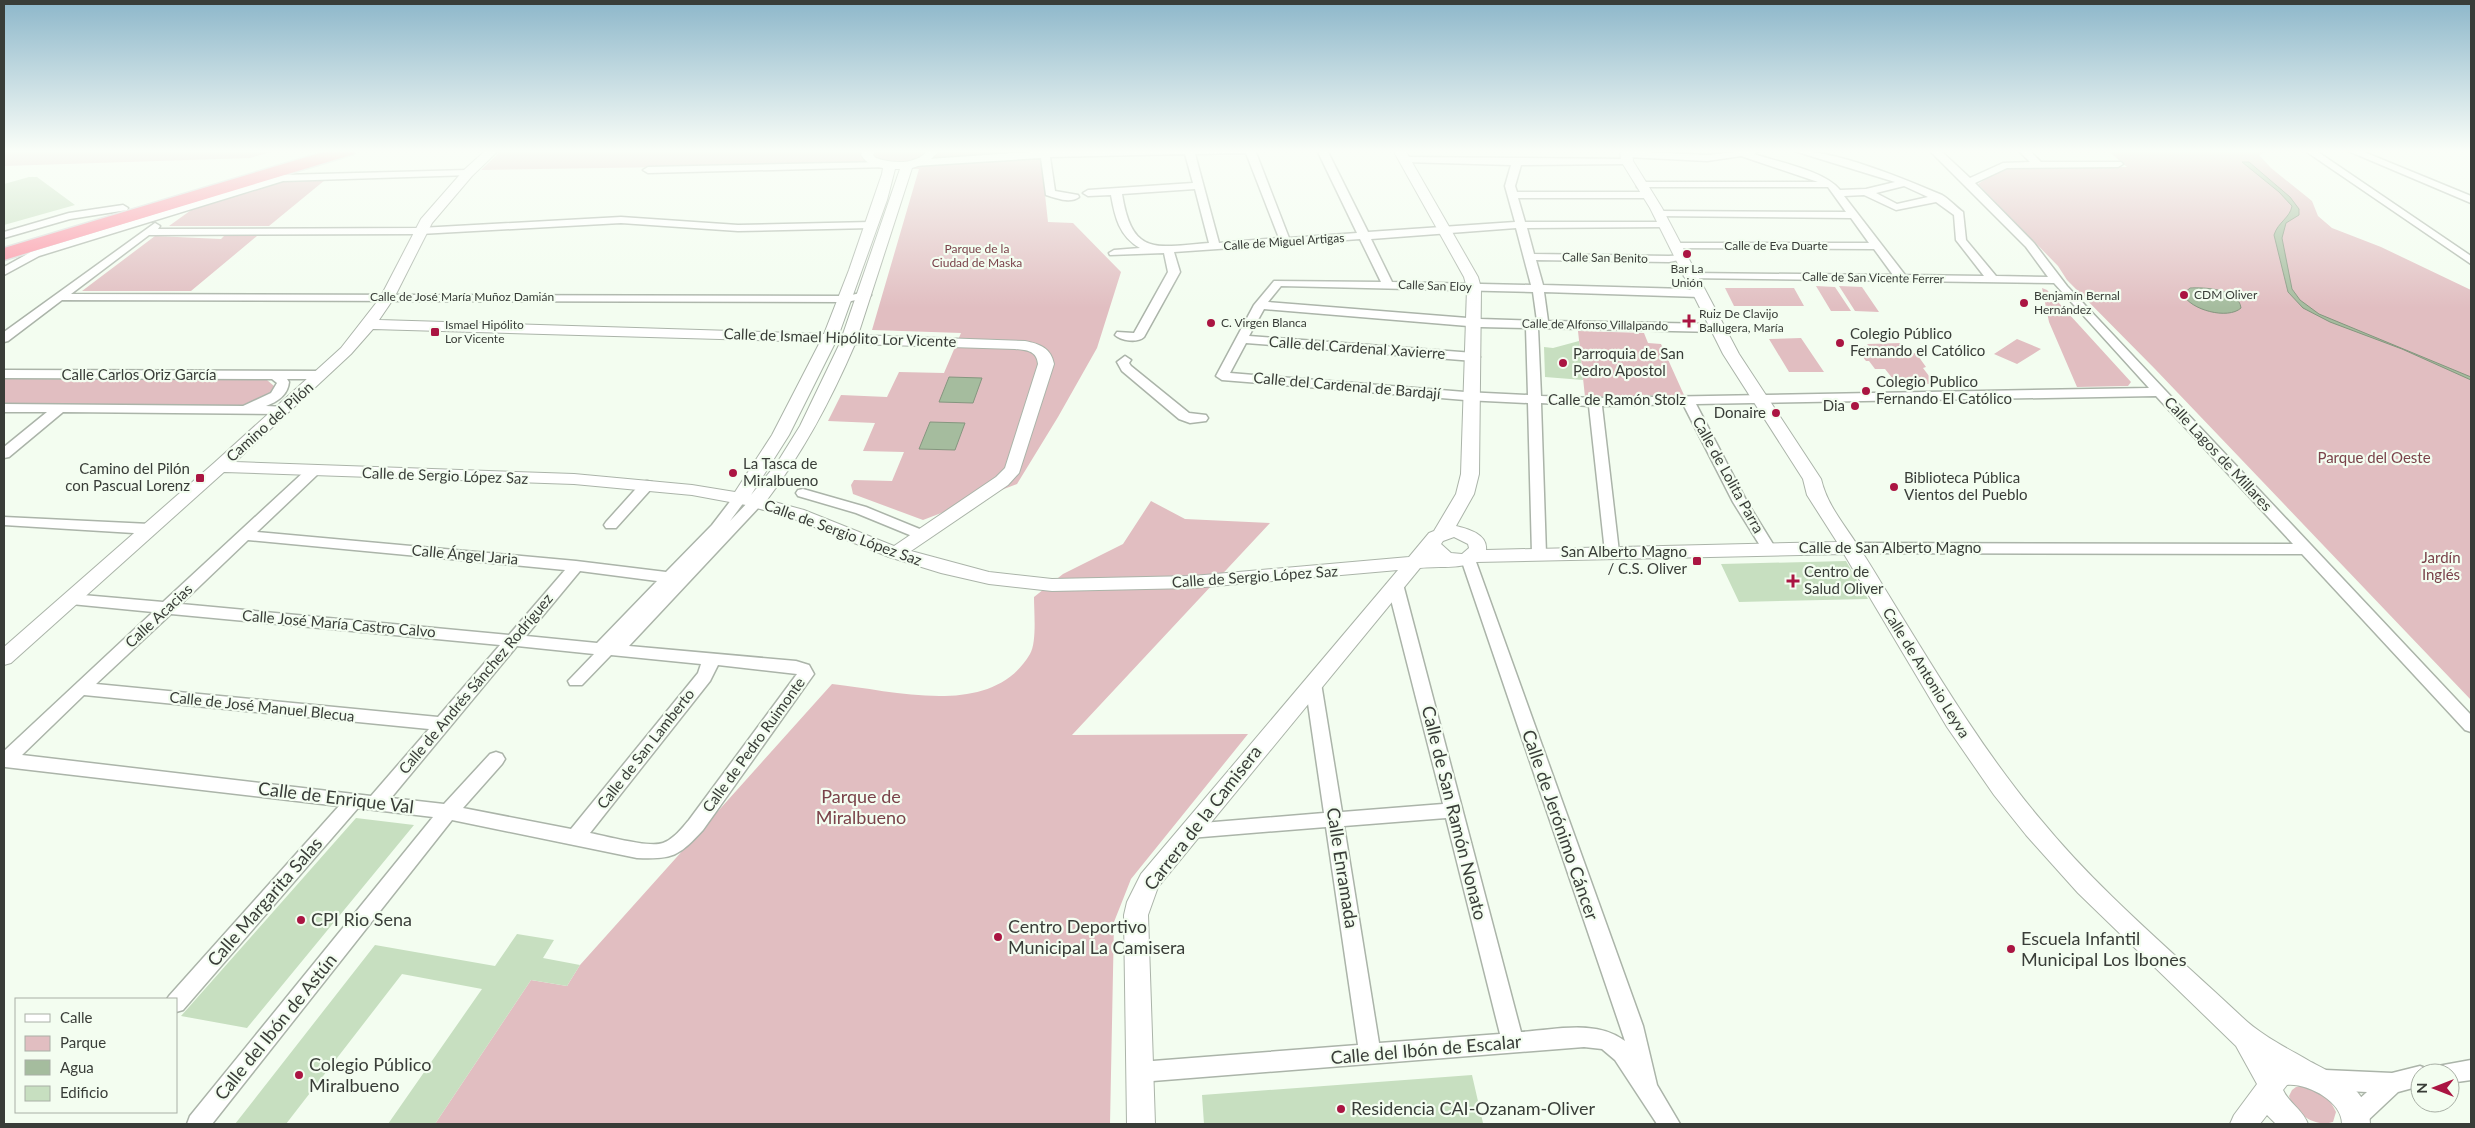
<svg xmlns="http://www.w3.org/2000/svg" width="2475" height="1128" viewBox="0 0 2475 1128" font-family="Lato,sans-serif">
<rect width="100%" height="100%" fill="#f3fdf0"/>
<path fill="#e1bec1" d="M 4,150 L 278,150 L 250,158 L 4,166 Z
M 502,150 L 1309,150 L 1041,158 L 1048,222 L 1073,223 L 1121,272 L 1097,348 L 1058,417 L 1017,484 L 923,520 L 853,494 L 851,485 L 854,480 L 892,481 L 904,452 L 863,451 L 875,423 L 828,421 L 841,395 L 887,397 L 899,372 L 944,373 L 961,333 L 872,330 L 919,169 L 879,169 L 860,164 L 481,170 Z
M 2107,150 L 2269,150 L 2259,155 L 2271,168 L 2312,201 L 2318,216 L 2332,228 L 2381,247 L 2471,290 L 2471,700 L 2155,369 L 2067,280 L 2058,266 L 1978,184 L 2003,168 L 2127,167 Z
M 325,180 L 269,226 L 169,226 L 194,208 L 251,192 L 280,181 Z
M 155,236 L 221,239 L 224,236 L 257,236 L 191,291 L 82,291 Z
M 1816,286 L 1835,287 L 1851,311 L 1831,311 Z
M 1839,286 L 1862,287 L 1879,312 L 1855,311 Z
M 1725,288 L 1794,288 L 1804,306 L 1734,306 Z
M 2042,288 L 2047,290 L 2131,382 L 2128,386 L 2077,387 L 2049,322 Z
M 1578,331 L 1644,333 L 1648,343 L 1661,344 L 1684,395 L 1585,397 Z
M 1801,338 L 1824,372 L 1789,372 L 1769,339 Z
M 2017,339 L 2041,349 L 2017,364 L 1994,354 Z
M 1902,343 L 1910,353 L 1916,353 L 1926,367 L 1923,368 L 1935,384 L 1897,384 L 1885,369 L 1875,369 L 1869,361 L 1866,361 L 1862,356 L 1865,355 L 1859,347 L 1869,346 L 1867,344 Z
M 4,379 L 267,380 L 274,386 L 273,392 L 259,401 L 240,407 L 4,404 Z
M 1151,501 L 1185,519 L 1270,523 L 1072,735 L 1248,734 L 1131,879 L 1114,922 L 1110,1124 L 435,1124 L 531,980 L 567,986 L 580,965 L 832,684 C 893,690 991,720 1030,654 C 1037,642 1034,611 1034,597 L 1063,574 L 1123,544 Z
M 2296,1087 C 2312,1084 2330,1097 2336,1112 L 2333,1122 C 2315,1128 2294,1113 2289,1096 L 2292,1090 Z"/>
<path fill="#a5bc9e" stroke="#85967f" d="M 2242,162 L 2249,162 L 2290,197 L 2299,209 L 2299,215 L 2286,223 L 2282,238 L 2292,289 L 2300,300 L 2319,314 L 2471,377 L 2471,380 L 2402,349 L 2330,322 L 2303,308 L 2288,292 L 2274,235 C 2278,222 2290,218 2292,206 L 2279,192 Z
M 2190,288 C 2204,287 2239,289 2241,308 C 2228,320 2190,310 2183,294 Z
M 949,377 L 982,378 L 973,403 L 939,402 Z
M 930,422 L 965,423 L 955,450 L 919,449 Z"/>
<path fill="#c7dfc0" d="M 29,177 L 37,177 L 75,205 L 4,225 L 4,184 Z
M 1579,341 L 1583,380 L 1545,377 L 1544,347 L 1553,348 Z
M 1846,561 L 1868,599 L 1739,602 L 1721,564 Z
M 356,818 L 414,825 L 247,1028 L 181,1016 Z
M 517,934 L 554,940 L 543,958 L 580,965 L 567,986 L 531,980 L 435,1124 L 388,1124 L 482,989 L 402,974 L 286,1124 L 235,1124 L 375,945 L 495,966 Z
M 1472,1075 L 1483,1123 L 1204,1124 L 1202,1095 Z"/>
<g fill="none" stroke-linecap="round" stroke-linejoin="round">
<g stroke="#abb4a9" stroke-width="3">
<path id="minor" d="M 1255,150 L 1289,238 L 1357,233 L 1317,150 L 1327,150 L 1368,232 L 1515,222 L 1505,186 L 1511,165 L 1404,162 L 1399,159 L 1401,157 L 1630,159 L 1630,163 L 1627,164 L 1521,165 L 1515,186 L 1517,192 L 1648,192 L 1653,195 L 1648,198 L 1518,198 L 1525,222 L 1664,222 L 1668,223 L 1668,227 L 1527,228 L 1534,254 L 1669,256 L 1684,255 L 1684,259 L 1669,262 L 1536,260 L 1543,285 L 1686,289 L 1704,292 L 1706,294 L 1700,297 L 1544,292 L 1548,321 L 1717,324 L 1723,328 L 1717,332 L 1538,328 L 1541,396 L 1595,398 L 2149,388 L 2054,283 L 1686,278 L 1684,276 L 1690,273 L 1893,275 L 1874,249 L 1671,248 L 1670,246 L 1675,243 L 1869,243 L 1851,218 L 1655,216 L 1654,214 L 1659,211 L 1846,212 L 1828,187 L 1637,187 L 1637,183 L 1641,182 L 1818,182 L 1741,156 L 1707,161 L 1627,157 L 1622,154 L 1627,151 L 1707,155 L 1755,150 L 1757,152 L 1754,154 C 1778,162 1825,171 1840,190 L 1866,189 L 1895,182 L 1791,150 C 1835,150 1902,178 1942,195 C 1948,198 1956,207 1963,212 L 1966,240 L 1996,276 L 2048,277 L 2026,247 L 1929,150 L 1940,150 L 1970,178 L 2003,163 L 2030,162 L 2018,150 L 2029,150 L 2041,162 L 2121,162 L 2123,164 L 2118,167 L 2007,168 L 1975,183 L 2034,243 L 2067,286 L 2471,715 L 2471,732 L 2465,730 L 2302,554 L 1850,553 L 1843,548 L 1850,543 L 2293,544 L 2156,396 L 1696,404 L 1747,502 L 1776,549 L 1769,554 L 1764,552 L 1733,502 L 1683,404 L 1602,406 L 1619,552 L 1612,557 L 1605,552 L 1589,406 L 1541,403 L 1546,554 L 1539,559 L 1532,554 L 1528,403 L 1465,400 L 1222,380 L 1216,376 L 1254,305 L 1274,281 L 1381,282 L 1360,239 L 1174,252 L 1180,272 L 1144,337 C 1138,343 1121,341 1115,335 L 1117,332 L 1134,333 L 1168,272 L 1164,253 L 1110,255 L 1109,253 L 1114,250 L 1140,248 C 1119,236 1115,217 1111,195 L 1088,196 L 1083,193 L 1088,190 L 1193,183 L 1185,154 L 1050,157 L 1055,191 L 1078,195 L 1079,197 C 1070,204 1056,198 1046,195 L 1041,158 L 914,166 L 909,163 L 914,160 L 1045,151 ZM 1246,153 L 1279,238 L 1219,243 L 1195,154 ZM 1904,186 L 1928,197 L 1897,204 L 1876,193 ZM 1195,189 L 1209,243 C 1156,247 1132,257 1122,194 ZM 1864,195 L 1896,210 L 1936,202 L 1954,215 L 1956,240 L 1984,276 L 1905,275 L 1844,196 ZM 1516,228 L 1531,285 L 1392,282 L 1371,239 ZM 1281,286 L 1533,292 L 1537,321 L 1480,319 L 1268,302 ZM 1264,309 L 1480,327 L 1526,328 L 1528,395 L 1465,392 L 1230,373 L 1246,343 L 1474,361 L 1480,357 L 1474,353 L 1249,336 Z
M 2304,150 L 2315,150 L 2471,256 L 2471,264 Z
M 2346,150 L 2359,150 L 2471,196 L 2471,203 Z
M 885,162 L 888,163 L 888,167 L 648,173 L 643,170 L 648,167 Z
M 468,170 L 471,171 L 471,175 L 283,181 L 39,256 L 4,275 L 4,267 L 31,252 L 282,175 Z
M 123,205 L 128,208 L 127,210 L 70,219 L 4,238 L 4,232 L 69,213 Z
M 621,217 L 738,225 L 871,222 L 876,225 L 871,228 L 738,231 L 621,223 L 420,234 L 149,235 L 71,294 L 847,296 L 865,292 L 871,295 L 869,297 L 847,302 L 62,300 L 8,341 L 4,342 L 4,332 L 155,223 L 160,226 L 158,229 L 420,228 Z
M 1125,356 L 1131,360 L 1129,363 L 1131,366 L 1189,413 L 1206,415 L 1208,418 L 1206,421 L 1190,423 L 1179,419 L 1122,371 L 1117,362 Z
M 4,370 L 321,371 L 327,375 L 321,379 L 287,379 L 289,382 C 288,395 277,402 266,406 L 287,407 L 288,410 L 282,414 L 63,412 L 9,457 L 4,458 L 4,447 L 47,412 L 4,412 L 4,404 L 243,406 L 271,393 L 277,383 L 272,379 L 4,378 Z
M 312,468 L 319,472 L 317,475 L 257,532 L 576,561 L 666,572 L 712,525 L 735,495 L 745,495 L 747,498 L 730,521 L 751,499 L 761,499 L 763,502 L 761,505 L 629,646 L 796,661 L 809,665 L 814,674 L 703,830 C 678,857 673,859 637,858 L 452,820 L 212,1124 L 187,1124 L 190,1116 L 433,817 L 358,808 L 183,1010 L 176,1012 L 176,999 L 167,999 L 169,996 L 339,806 L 5,767 L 4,751 L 153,612 L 71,604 L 66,603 L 63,599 L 66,595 L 71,594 L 163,602 L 307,469 ZM 248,540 L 565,570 L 509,635 L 181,604 ZM 580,571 L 657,581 L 597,643 L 526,636 ZM 171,614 L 500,645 L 438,717 L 96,684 ZM 517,646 L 594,654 L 568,681 L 570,685 L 582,685 L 611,655 L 701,664 L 698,673 L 571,829 L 463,808 L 502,764 L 505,759 L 502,754 L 496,752 L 490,754 L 444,804 L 391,798 ZM 718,665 L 797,674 L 689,820 C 682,828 674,839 663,843 C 649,848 606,836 590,833 L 710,681 ZM 84,695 L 429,729 L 371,796 L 22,755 Z
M 647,481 L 652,482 L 654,485 L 652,488 L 616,528 L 606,528 L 604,525 L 606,522 L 642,482 Z
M 803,489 L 866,507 L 927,532 L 929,535 L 927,538 L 917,538 L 856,513 L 798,496 L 796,493 L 798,490 Z
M 4,517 L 150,524 L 157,529 L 150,534 L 4,525 Z
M 1468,554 L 1475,559 L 1643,1026 L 1657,1085 L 1680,1124 L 1657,1124 L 1615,1060 L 1602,1049 L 1584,1047 L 1140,1082 L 1132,1079 L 1129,1072 L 1132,1065 L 1140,1062 L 1358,1045 L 1326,827 L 1190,838 L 1183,836 L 1181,831 L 1183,826 L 1190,824 L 1324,813 L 1305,683 L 1307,679 L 1319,679 L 1321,683 L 1342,812 L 1443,804 L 1387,584 L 1395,579 L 1403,584 L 1521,1032 C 1554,1030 1596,1019 1625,1041 L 1461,559 ZM 1446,818 L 1500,1034 L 1379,1043 L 1344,826 Z
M 2471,1060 L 2471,1080 L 2450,1083 L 2450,1073 L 2435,1073 L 2438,1066 Z
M 2420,1066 L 2428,1069 L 2430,1073 L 2420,1073 L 2420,1086 L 2398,1092 L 2364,1124 L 2348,1124 L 2345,1117 L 2348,1109 L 2367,1092 L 2325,1090 L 2317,1087 L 2314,1080 L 2317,1073 L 2325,1070 L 2392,1073 Z"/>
</g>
<g stroke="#abb4a9" stroke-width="2">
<path id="tertiary" d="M 486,150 L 499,150 L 472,176 L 432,223 L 394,298 L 379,320 L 824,334 L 849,270 L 882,174 L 883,168 C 873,166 867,164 861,155 L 863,150 L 875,150 L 873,155 L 876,158 C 893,164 917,165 928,150 L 940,150 L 927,163 L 912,168 L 858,335 L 1025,341 C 1040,344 1051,348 1054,364 L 1019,473 L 1008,485 L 911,551 L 989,572 L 1052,579 L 1193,576 L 1409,557 L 1429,533 L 1434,531 L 1456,494 L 1461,474 L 1467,288 L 1464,277 L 1393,150 L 1405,150 L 1478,277 L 1481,288 L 1479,474 L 1474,494 L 1456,526 C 1468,529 1488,534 1486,550 L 1837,542 L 1807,495 L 1803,479 L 1723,354 L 1650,208 L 1621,161 L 1620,150 L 1632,150 L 1633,161 L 1662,208 L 1739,354 L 1821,479 C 1827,505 1844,524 1858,546 C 1869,562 1878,578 1888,594 C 1936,672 1982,750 2041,820 C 2100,892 2174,953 2242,1017 C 2262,1036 2287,1048 2311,1062 C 2336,1075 2370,1090 2370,1124 L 2342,1124 C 2342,1101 2307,1083 2287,1085 L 2283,1090 C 2289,1103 2303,1110 2308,1124 L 2276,1124 L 2267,1115 L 2260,1124 L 2230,1124 L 2234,1115 L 2257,1084 L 2236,1046 L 2078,893 L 2026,835 L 1994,795 L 1947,727 L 1844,554 L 1476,562 C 1459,569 1438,566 1420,568 L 1158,887 L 1148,915 L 1155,1124 L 1127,1124 L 1124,915 L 1127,902 L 1141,874 L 1398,570 L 1193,588 L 1052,591 L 989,584 L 941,573 L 889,557 L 792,518 L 746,505 L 692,495 L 574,484 L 224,472 L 11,663 L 4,665 L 4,647 L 214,463 L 341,348 L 380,298 L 421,219 L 464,170 ZM 895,169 L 900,169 L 843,334 L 839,334 L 887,200 ZM 373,329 L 820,342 L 772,435 L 735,492 L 692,485 L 574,474 L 235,462 L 351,354 ZM 835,343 L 840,343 L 800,426 L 777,463 L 751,495 L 789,435 ZM 855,344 L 1015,349 C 1027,350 1037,351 1038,364 L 1005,468 L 996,477 L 894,546 L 804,510 L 767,500 C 804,451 831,400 855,344 ZM 1454,537 L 1468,544 L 1469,548 L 1462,554 L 1451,553 L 1441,544 L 1443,541 Z"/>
</g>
<g stroke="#dbdcdb" stroke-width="3">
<path id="trunk" d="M 330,150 L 356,150 L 354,154 L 4,260 L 4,248 Z"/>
</g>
<use href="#minor" fill="#fff" fill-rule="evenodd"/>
<use href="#tertiary" fill="#fff" fill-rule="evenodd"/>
<use href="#trunk" fill="#fc92a4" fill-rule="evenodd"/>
</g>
<linearGradient id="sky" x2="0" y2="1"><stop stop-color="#8db7ca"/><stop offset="0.49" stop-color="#fafef8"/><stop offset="1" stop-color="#fafef8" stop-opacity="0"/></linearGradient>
<rect width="2475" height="308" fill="url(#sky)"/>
<g fill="#aa1542" stroke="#f3fdf0" stroke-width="2">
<circle cx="1687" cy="254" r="5"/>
<circle cx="2184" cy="295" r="5"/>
<circle cx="2024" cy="303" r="5"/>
<path d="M1686.5 313.5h5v5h5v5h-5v5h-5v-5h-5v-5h5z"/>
<circle cx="1211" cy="323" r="5"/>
<rect x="430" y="327" width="10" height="10" rx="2.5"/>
<circle cx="1840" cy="343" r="5"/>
<circle cx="1563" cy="363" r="5"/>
<circle cx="1866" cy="391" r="5"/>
<circle cx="1855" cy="406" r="5"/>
<circle cx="1776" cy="413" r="5"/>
<circle cx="733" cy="473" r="5"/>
<rect x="195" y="473" width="10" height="10" rx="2.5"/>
<circle cx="1894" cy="487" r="5"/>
<rect x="1692" y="556" width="10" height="10" rx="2.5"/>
<path d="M1790.5 573.5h5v5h5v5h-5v5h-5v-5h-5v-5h5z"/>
<circle cx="301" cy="920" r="5"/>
<circle cx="998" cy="937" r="5"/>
<circle cx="2011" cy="949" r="5"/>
<circle cx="299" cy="1075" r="5"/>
<circle cx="1341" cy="1109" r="5"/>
</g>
<g text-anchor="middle" stroke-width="4.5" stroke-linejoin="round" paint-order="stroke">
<g font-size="12" fill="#393d38" stroke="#f3fdf0">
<text transform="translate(1284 242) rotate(-4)" y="4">Calle de Miguel Artigas</text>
<text x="1776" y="250">Calle de Eva Duarte</text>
<text transform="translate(1605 258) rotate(1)" y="4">Calle San Benito</text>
<text transform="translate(1873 278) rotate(1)" y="4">Calle de San Vicente Ferrer</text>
<text transform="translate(1435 286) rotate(2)" y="4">Calle San Eloy</text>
<text x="462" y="301">Calle de José María Muñoz Damián</text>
<text transform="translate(1595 325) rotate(1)" y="4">Calle de Alfonso Villalpando</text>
</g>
<g font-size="12" fill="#7a424a" stroke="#f3fdf0">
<text x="977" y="253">Parque de la<tspan x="977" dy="14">Ciudad de Maska</tspan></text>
</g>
<g font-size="12" fill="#393d38" stroke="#f3fdf0" text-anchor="start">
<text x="1687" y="273" text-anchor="middle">Bar La<tspan x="1687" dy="14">Unión</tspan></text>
<text x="2194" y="299">CDM Oliver</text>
<text x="2034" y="300">Benjamín Bernal<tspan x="2034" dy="14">Hernández</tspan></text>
<text x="1699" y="318">Ruiz De Clavijo<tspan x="1699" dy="14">Ballugera, María</tspan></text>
<text x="1221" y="327">C. Virgen Blanca</text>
<text x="445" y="329">Ismael Hipólito<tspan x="445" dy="14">Lor Vicente</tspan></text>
</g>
<g font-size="15" fill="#393d38" stroke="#f3fdf0" text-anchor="start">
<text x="1850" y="339">Colegio Público<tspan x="1850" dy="17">Fernando el Católico</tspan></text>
<text x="1573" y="359">Parroquia de San<tspan x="1573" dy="17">Pedro Apostol</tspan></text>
<text x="1876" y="387">Colegio Publico<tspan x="1876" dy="17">Fernando El Católico</tspan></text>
<text x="1845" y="411" text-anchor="end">Dia</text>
<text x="1766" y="418" text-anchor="end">Donaire</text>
<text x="743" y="469">La Tasca de<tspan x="743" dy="17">Miralbueno</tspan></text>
<text x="190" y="474" text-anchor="end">Camino del Pilón<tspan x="190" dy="17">con Pascual Lorenz</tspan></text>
<text x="1904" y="483">Biblioteca Pública<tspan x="1904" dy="17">Vientos del Pueblo</tspan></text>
<text x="1687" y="557" text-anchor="end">San Alberto Magno<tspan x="1687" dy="17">/ C.S. Oliver</tspan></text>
<text x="1804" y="577">Centro de<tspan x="1804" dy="17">Salud Oliver</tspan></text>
</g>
<g font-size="15" fill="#393d38" stroke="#f3fdf0">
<text transform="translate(840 338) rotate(2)" y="5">Calle de Ismael Hipólito Lor Vicente</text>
<text transform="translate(1357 348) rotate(4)" y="5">Calle del Cardenal Xavierre</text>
<text x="139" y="380">Calle Carlos Oriz García</text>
<text transform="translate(1347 386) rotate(5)" y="5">Calle del Cardenal de Bardají</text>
<text x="1617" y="405">Calle de Ramón Stolz</text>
<text transform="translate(270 422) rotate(-42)" y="5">Camino del Pilón</text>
<text transform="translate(2218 454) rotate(47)" y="5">Calle Lagos de Millares</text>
<text transform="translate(1728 475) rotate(61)" y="5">Calle de Lolita Parra</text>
<text transform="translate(445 476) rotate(2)" y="5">Calle de Sergio López Saz</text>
<text transform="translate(843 533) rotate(20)" y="5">Calle de Sergio López Saz</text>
<text x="1890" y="553">Calle de San Alberto Magno</text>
<text transform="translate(465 555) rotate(5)" y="5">Calle Ángel Jaria</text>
<text transform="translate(1255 577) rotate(-4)" y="5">Calle de Sergio López Saz</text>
<text transform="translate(159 616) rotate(-43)" y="5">Calle Acacias</text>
<text transform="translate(339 624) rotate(5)" y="5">Calle José María Castro Calvo</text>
<text transform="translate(1926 673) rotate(58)" y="5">Calle de Antonio Leyva</text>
<text transform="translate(476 684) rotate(-50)" y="5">Calle de Andrés Sánchez Rodríguez</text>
<text transform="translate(262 707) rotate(6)" y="5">Calle de José Manuel Blecua</text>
<text transform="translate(754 745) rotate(-54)" y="5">Calle de Pedro Ruimonte</text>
<text transform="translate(646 749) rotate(-52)" y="5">Calle de San Lamberto</text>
</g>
<g font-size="15" fill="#7a424a" stroke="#f3fdf0">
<text x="2374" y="463">Parque del Oeste</text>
<text x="2441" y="563">Jardín<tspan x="2441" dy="17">Inglés</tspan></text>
</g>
<g font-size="18" fill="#7a424a" stroke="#f3fdf0">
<text x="861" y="803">Parque de<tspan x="861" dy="21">Miralbueno</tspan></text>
</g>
<g font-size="18" fill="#393d38" stroke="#f3fdf0">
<text transform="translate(336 798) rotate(7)" y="6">Calle de Enrique Val</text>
<text transform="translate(1454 813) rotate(76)" y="6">Calle de San Ramón Nonato</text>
<text transform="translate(1203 818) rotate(-52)" y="6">Carrera de la Camisera</text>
<text transform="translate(1560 825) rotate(71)" y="6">Calle de Jerónimo Cáncer</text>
<text transform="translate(1342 868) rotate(81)" y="6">Calle Enramada</text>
<text transform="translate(265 902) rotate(-49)" y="6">Calle Margarita Salas</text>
<text transform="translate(276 1027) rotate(-51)" y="6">Calle del Ibón de Astún</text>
<text transform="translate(1426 1050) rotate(-5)" y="6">Calle del Ibón de Escalar</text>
</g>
<g font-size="18" fill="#393d38" stroke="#f3fdf0" text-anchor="start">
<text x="311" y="926">CPI Rio Sena</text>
<text x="1008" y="933">Centro Deportivo<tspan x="1008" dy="21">Municipal La Camisera</tspan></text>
<text x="2021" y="945">Escuela Infantil<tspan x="2021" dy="21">Municipal Los Ibones</tspan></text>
<text x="309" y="1071">Colegio Público<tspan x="309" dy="21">Miralbueno</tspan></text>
<text x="1351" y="1115">Residencia CAI-Ozanam-Oliver</text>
</g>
</g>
<rect width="2475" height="1128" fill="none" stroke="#393d38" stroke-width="10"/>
<rect x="15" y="998" width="162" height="115" fill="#f3fdf0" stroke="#a9b0a6"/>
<rect x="25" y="1014" width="25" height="8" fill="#ffffff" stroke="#a9b0a6"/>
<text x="60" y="1023" font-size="15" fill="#393d38">Calle</text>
<rect x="25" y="1036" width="25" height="15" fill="#e1bec1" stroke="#a9b0a6"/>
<text x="60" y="1048" font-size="15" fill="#393d38">Parque</text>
<rect x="25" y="1060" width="25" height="15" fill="#a5bc9e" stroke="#a9b0a6"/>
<text x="60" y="1073" font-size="15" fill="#393d38">Agua</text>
<rect x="25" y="1086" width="25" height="15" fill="#c7dfc0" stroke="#a9b0a6"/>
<text x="60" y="1098" font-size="15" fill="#393d38">Edificio</text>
<g transform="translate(2435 1088) rotate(270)"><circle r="24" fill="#f3fdf0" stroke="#a9b0a6"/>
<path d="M0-4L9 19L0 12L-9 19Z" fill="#aa1542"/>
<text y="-8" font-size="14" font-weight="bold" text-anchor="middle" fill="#393d38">N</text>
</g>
</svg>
